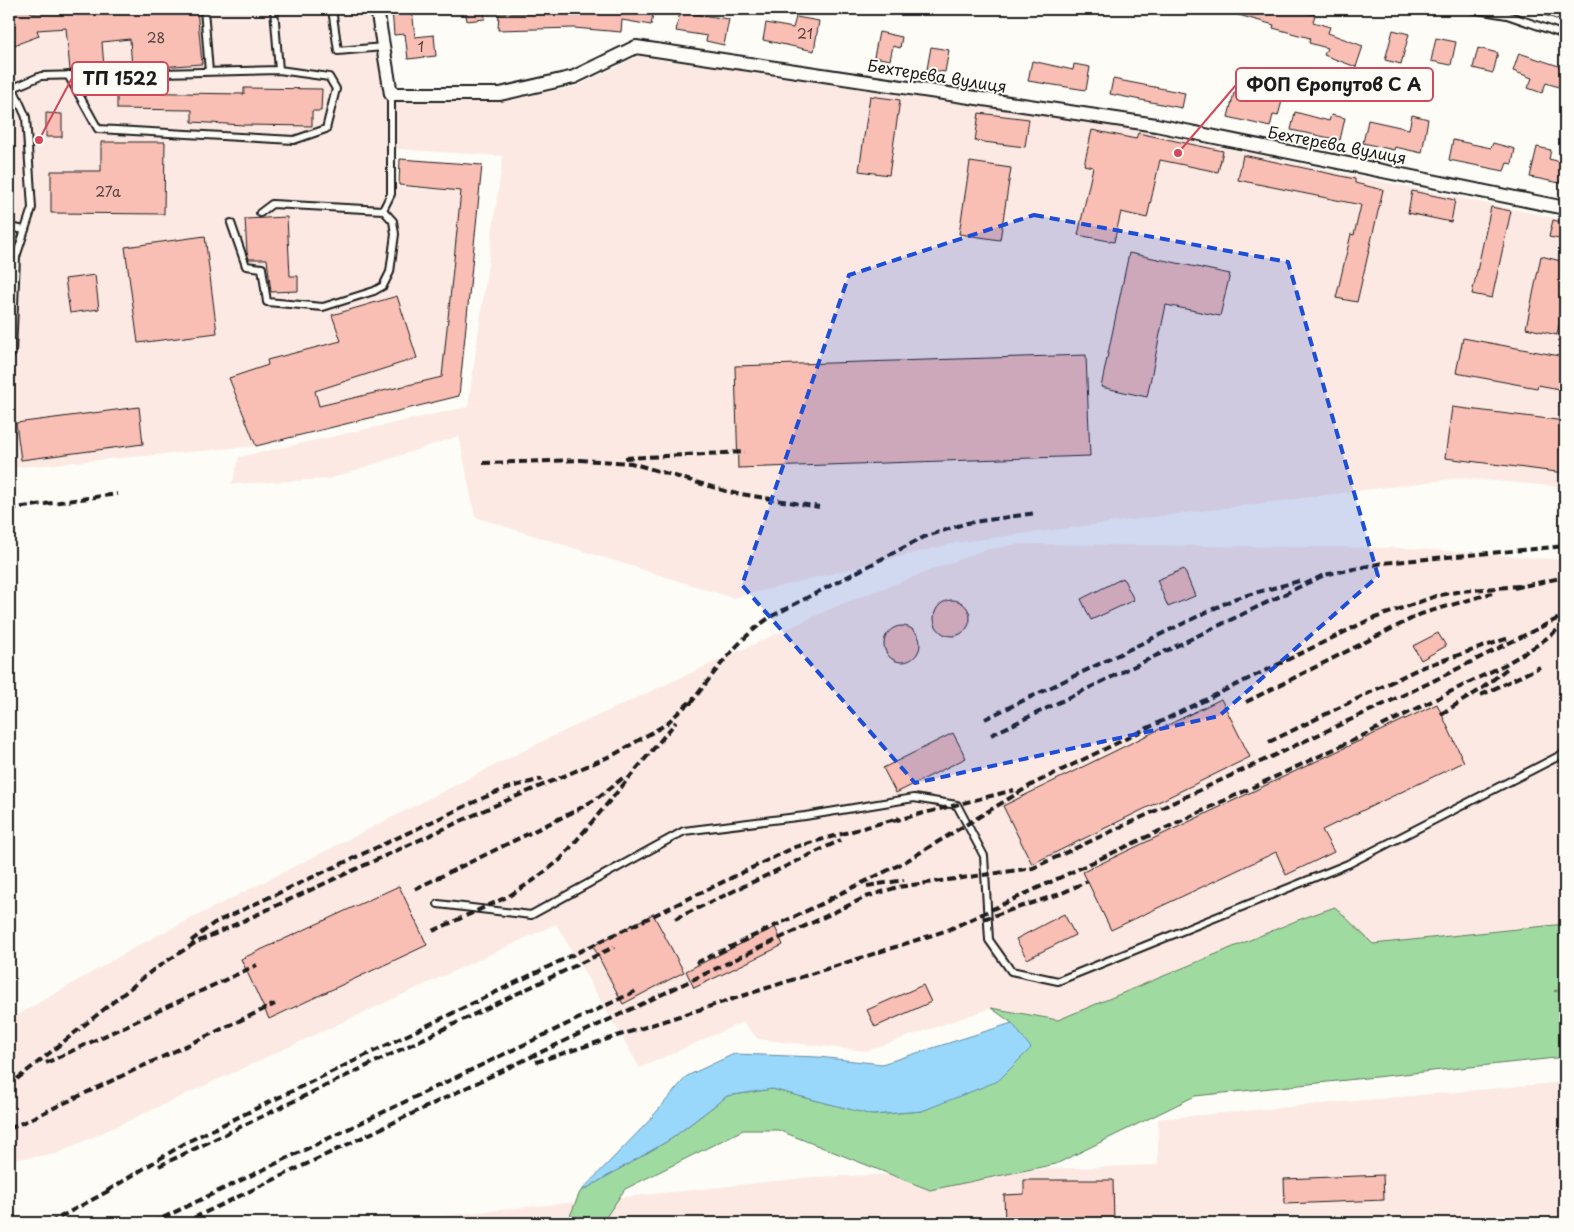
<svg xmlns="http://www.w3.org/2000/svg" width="1574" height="1232" viewBox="0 0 1574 1232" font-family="'Playpen Sans',sans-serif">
<rect width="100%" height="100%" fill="#fdfcf7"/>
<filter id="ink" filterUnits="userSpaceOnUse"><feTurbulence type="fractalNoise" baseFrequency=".02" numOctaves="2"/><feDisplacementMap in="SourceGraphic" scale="10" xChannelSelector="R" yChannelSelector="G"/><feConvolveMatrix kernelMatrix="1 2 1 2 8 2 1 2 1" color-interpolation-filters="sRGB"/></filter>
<g filter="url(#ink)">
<path fill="#fce9e3" d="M 9,9 L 381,9 L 394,83 L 394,104 L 395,102 L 503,101 L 577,86 L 639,56 L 1139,130 L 1565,220 L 1565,487 L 1459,478 L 960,542 L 733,598 L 475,517 L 459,436 L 329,479 L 232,484 L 239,457 L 468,407 L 503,156 L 395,149 L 396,187 L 461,191 L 442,377 L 274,416 L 229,378 L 256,446 L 9,468 Z
M 1020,544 L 1405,548 L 1565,560 L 1565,924 L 1373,944 L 1298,920 L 1058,1020 L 991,1008 L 866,1051 L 758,1039 L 743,1022 L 640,1068 L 556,924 L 56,1154 L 9,1160 L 9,1020 L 143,943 L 545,740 L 837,606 L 984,550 Z
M 1565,1082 L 1565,1223 L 407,1223 L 415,1219 L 814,1177 L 1158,1165 L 1158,1119 Z"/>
<path fill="#9fdaa0" stroke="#5e7b5e" d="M 1335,907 L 1373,944 L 1565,924 L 1565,988 L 1554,991 L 1565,993 L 1565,1057 L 1195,1096 L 1056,1164 L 930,1190 L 778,1130 L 743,1130 L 625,1189 L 602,1223 L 567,1223 L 580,1192 L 671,1139 L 727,1096 L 772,1089 L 873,1115 L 922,1111 L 1012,1023 L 991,1008 L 1058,1020 L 1298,920 Z"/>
<path fill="#99d8fb" stroke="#678da2" d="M 1012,1023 L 1031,1048 L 998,1081 L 922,1111 L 872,1115 L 772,1089 L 727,1096 L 671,1139 L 580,1192 L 647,1123 L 687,1076 L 734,1054 L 818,1057 L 882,1064 Z"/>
<path fill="#f9beb4" stroke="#1c1c1c" d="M 9,9 L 29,9 L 31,13 L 58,12 L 57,9 L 111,9 L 112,14 L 197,9 L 202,64 L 132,69 L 130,39 L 102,42 L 104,68 L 70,70 L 66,28 L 37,30 L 39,36 L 9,47 Z
M 392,9 L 412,9 L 415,37 L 434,35 L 436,56 L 408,59 L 405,34 L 394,35 Z
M 465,9 L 484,9 L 485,19 L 467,21 Z
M 581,9 L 654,9 L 651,25 L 622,20 L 621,32 L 574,28 L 498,30 L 499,13 L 581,14 Z
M 1228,9 L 1290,9 L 1315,15 L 1313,22 L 1330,27 L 1328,33 L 1363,46 L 1356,67 L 1324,55 L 1327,48 L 1309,43 L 1310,38 L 1273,28 L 1274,25 L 1228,12 Z
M 680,12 L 729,19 L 724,45 L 706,41 L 707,36 L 676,31 Z
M 796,17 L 819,21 L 814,51 L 763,40 L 766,23 L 793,28 Z
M 1393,30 L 1409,34 L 1401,64 L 1385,60 Z
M 879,32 L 902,37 L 900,48 L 893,46 L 890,60 L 874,57 Z
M 1436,38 L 1456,42 L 1451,65 L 1431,61 Z
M 931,47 L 949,50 L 945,72 L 927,69 Z
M 1478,48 L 1498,53 L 1493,73 L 1473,68 Z
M 1519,53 L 1565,68 L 1565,89 L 1546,83 L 1542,93 L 1528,88 L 1532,78 L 1513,71 Z
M 1032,61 L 1073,70 L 1074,64 L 1090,67 L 1086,90 L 1028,81 Z
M 1113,79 L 1185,93 L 1182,108 L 1110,94 Z
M 244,88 L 322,89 L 321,111 L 312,111 L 312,126 L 244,125 L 192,122 L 192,110 L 117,109 L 117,92 L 244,94 Z
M 1263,92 L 1283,97 L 1278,116 L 1273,115 L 1270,127 L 1228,117 L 1234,93 L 1261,100 Z
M 870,96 L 900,100 L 889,175 L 859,171 Z
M 1295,112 L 1329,121 L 1331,115 L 1345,118 L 1340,140 L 1291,130 Z
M 46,113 L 62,114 L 62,137 L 46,137 Z
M 979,113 L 1029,119 L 1025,147 L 975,141 Z
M 1412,115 L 1428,119 L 1422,153 L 1395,147 L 1394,150 L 1363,143 L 1368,120 L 1409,129 Z
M 1092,130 L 1136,139 L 1138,133 L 1223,151 L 1218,172 L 1160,160 L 1147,218 L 1121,212 L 1114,242 L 1078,235 L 1093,167 L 1084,165 Z
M 1453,140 L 1491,148 L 1493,143 L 1515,149 L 1512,164 L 1507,163 L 1504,171 L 1449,160 Z
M 101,142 L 165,142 L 164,214 L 51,213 L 51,171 L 101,171 Z
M 1537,147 L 1551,150 L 1549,159 L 1565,163 L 1565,184 L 1530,177 Z
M 1243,155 L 1355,179 L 1355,183 L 1383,190 L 1357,302 L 1336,298 L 1351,234 L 1354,235 L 1361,205 L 1238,180 Z
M 400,159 L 482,165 L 459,396 L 256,446 L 229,378 L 268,365 L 267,360 L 341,341 L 332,315 L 397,296 L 417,358 L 315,391 L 319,406 L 442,377 L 461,191 L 399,185 Z
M 970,162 L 1011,168 L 1000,240 L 959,234 Z
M 1412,191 L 1455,200 L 1451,222 L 1408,213 Z
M 1491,207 L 1511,211 L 1492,298 L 1472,294 Z
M 287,217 L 290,276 L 298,276 L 298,291 L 271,292 L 267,259 L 249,259 L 247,252 L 245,219 Z
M 1553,220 L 1565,223 L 1565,240 L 1549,237 Z
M 205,236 L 217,333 L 138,343 L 125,247 Z
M 1129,253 L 1230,274 L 1220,316 L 1166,305 L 1147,397 L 1101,387 Z
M 1541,256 L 1565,262 L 1565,296 L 1557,335 L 1526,328 Z
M 95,275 L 99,309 L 70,313 L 65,279 Z
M 1463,338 L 1565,357 L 1565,390 L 1538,385 L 1537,388 L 1456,373 Z
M 1086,355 L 1090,456 L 738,468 L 735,366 Z
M 139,407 L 143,444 L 21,460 L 16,423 Z
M 1452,407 L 1565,421 L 1565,473 L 1445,458 Z
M 1184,569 L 1195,596 L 1168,607 L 1157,580 Z
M 1123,578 L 1134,600 L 1091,620 L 1081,599 Z
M934 618a18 18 0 1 1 36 0a18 18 0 1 1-36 0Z
M884 644a18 18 0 1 1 36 0a18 18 0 1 1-36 0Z
M 1438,633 L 1446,646 L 1421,660 L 1413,646 Z
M 1221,699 L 1250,757 L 1032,864 L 1003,806 Z
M 1437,704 L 1464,762 L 1322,830 L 1334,852 L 1286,875 L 1276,852 L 1111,930 L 1083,872 Z
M 953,733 L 966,758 L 896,793 L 883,768 Z
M 399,886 L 427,945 L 269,1019 L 241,959 Z
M 653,914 L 684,972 L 623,1004 L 593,946 Z
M 1064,914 L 1075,935 L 1027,959 L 1016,939 Z
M 775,927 L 783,945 L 694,988 L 686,971 Z
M 923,985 L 931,1002 L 875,1027 L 867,1010 Z
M 1383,1175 L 1384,1200 L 1285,1204 L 1284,1179 Z
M 1024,1180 L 1113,1180 L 1114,1223 L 1005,1223 L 1004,1195 L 1024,1194 Z"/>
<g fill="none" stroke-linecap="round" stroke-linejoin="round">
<g stroke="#1c1c1c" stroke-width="10">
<path id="service" d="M 204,9 L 209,72
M 274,9 L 279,70
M 332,9 L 338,51 L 383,47
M 1471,9 L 1507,15 L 1565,35
M 9,86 L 13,88 L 26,117 L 32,208 L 16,257 L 12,353 L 9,355
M 13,88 L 41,76 L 279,70 L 329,77 L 336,89 L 326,129 L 294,140 L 98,129 L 68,75
M 260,213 L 272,204 L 383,210 L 391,194 L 391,94
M 231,223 L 246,266 L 262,268 L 267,302 L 323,307 L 374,291 L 383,286 L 390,272 L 395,234 L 393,221 L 383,210
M 9,227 L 25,230
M 438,904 L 531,915 L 684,831 L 805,816 L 914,798 L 957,805 L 984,856 L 989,940 L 1011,971 L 1058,981 L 1348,864 L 1565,753"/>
</g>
<g stroke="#1c1c1c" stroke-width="16">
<path id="minor" d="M 377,9 L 391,94 L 500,94 L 574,77 L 636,47 L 1156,125 L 1565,208"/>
</g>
<use href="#service" stroke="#fdfcf7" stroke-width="6"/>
<use href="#minor" stroke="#fdfcf7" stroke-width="12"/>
<path stroke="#1c1c1c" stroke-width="1" d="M 1526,9 L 1565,22
M 1554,9 L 1565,12"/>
<path stroke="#1c1c1c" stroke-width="4" stroke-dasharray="8 4" stroke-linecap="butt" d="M 625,458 L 745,452
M 483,463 L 580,460 L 631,463 L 729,492 L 819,507
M 9,509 L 117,494
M 1514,588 L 1565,577
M 1481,695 L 1540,667
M 1246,702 L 1421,614 L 1492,593
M 690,704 C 715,672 738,638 772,616 L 924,537 L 967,523 L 1036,513
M 1441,714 L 1480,690 L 1509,667
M 985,719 L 1236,598 L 1299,581
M 991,735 L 1324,575 L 1383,563 L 1565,546
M 1269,742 L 1420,668 L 1509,638
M 893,821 L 1014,790
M 867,886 L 904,880
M 415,889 L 577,810 L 596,799 L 624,777
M 829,899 L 903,863 L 1033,784 L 1369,620 L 1436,596 L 1461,591 L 1519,586
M 675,919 L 841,840
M 983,919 L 1060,894 L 1088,881
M 433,931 L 509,896 L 534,880 L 560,860 L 676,722
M 191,941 L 214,923 L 483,798 L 507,788 L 542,779
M 696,963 L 836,897
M 536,1062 L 948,930 L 1358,738 L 1506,664 L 1539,644 L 1565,624
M 46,1063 L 257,965
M 17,1079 L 153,970 L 195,943 L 487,809 L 615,754 L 665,725 L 694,698
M 9,1129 L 275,1004
M 159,1166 L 614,947
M 107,1191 L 187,1142 L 795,847 L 899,818
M 49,1223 L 112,1189
M 152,1223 L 636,991
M 183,1223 L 866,897 L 898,887 L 1033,868 L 1427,684 L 1565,615"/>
</g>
</g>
<path fill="#1d4ed8" fill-opacity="0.2" stroke="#1d4ed8" stroke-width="4" stroke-dasharray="10 6" stroke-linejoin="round" d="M 1034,215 L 1288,262 L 1378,576 L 1219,716 L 915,783 L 742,585 L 849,275 Z"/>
<g text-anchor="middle" stroke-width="4" stroke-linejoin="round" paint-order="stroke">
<g font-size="14" fill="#534442">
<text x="805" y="39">21</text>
<text x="156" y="43">28</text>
<text x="421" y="52">1</text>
<text x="108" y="197">27а</text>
</g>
<g font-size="16" fill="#1c1c1c" stroke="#fdfcf7">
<text transform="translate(937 76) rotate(9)" y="6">Бехтерєва вулиця</text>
<text transform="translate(1337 145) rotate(11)" y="6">Бехтерєва вулиця</text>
</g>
</g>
<path fill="none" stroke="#d1495b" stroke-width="2" d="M39 140L72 78M1178 153L1236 85"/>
<g fill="#d1495b" stroke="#fdfcf7" stroke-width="2">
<circle cx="39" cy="140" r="5"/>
<circle cx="1178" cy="153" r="5"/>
</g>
<g fill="#fdfcf7" stroke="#d1495b" stroke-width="2">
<rect x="72" y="62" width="96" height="33" rx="5"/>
<rect x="1236" y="68" width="197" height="33" rx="5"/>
</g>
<g font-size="18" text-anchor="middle" font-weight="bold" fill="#1c1c1c">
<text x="120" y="85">ТП 1522</text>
<text x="1334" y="91">ФОП Єропутов С А</text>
</g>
<rect width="1574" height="1232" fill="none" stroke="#fdfcf7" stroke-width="30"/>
<rect x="15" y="15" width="1544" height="1202" fill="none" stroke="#1c1c1c" stroke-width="2" filter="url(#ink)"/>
</svg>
